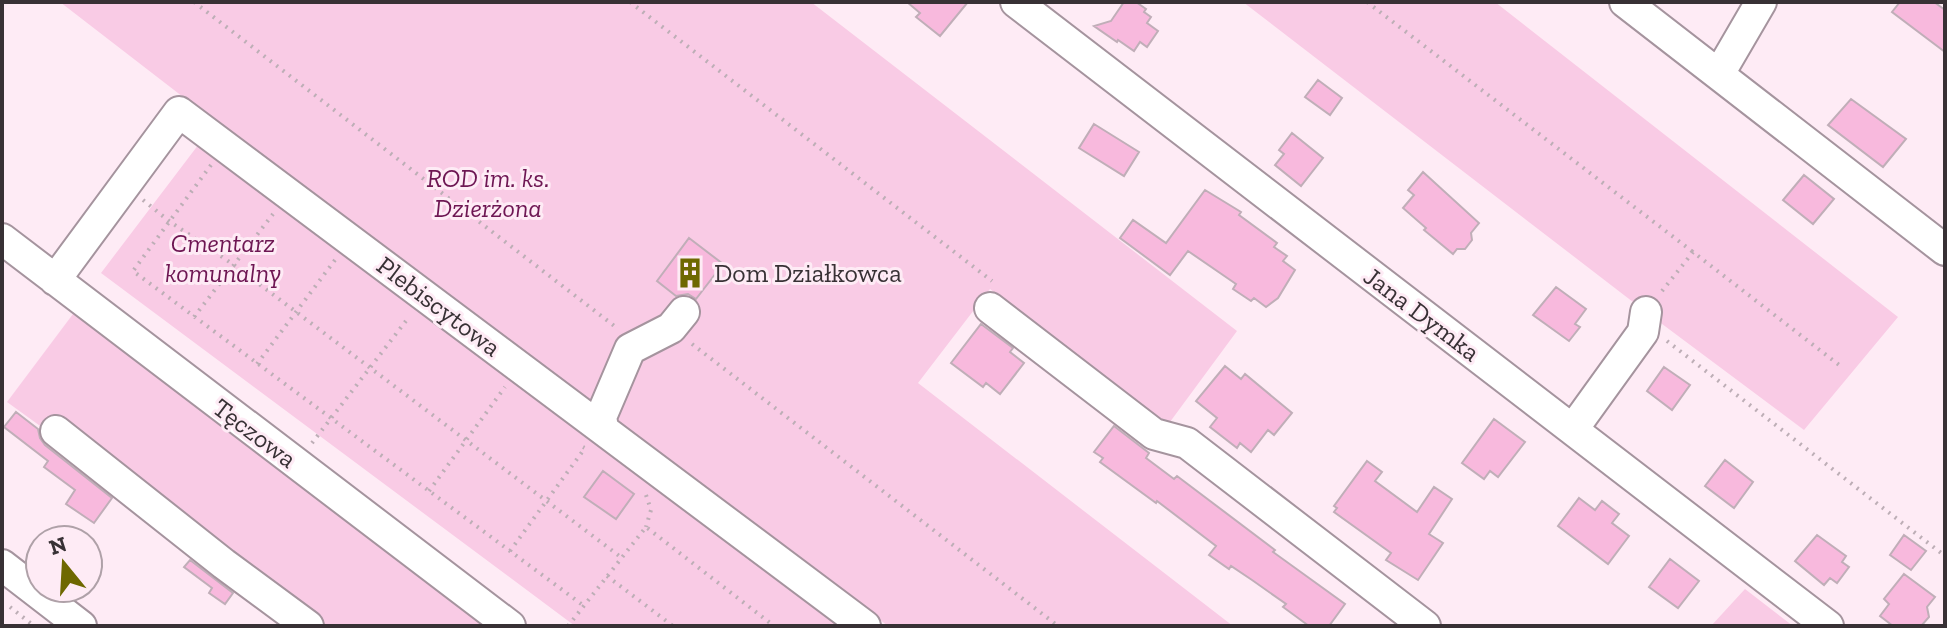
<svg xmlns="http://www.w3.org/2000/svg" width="1947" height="628" viewBox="0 0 1947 628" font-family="'Zilla Slab',serif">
<rect width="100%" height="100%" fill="#feebf5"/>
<path fill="#f9cbe5" d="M 60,2 L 811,2 L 1237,331 L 1167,426 L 990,289 L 918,383 L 1233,626 L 888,626 L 622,424 L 595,415 Z
M 1243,2 L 1495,2 L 1898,317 L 1804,430 L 1646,312 Z
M 205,136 L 850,626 L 575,626 L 101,273 Z
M 73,314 L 494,624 L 493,626 L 317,626 L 7,402 Z
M 1745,589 L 1793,626 L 1711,626 Z"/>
<path fill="#f8b9dd" stroke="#c0aeb8" stroke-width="2" d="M 907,2 L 968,2 L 940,36 L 916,17 L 920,13 Z
M 1124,2 L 1136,2 L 1146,9 L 1144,12 L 1151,17 L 1147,23 L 1158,31 L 1147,47 L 1140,42 L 1134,51 L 1118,40 L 1117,42 L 1094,26 L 1111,21 Z
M 1900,2 L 1934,2 L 1945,10 L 1945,52 L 1892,12 Z
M 1318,80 L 1342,98 L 1330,115 L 1305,97 Z
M 1851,99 L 1906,139 L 1883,167 L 1828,125 Z
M 1094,124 L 1139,152 L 1124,176 L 1079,148 Z
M 1292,133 L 1323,158 L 1301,186 L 1275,165 L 1284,154 L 1279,150 Z
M 1423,172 L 1479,223 L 1471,233 L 1472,240 L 1465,249 L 1457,249 L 1453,254 L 1424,230 L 1426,228 L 1403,208 L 1414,195 L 1408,190 Z
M 1804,175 L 1834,199 L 1813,224 L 1783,200 Z
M 1205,190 L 1241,212 L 1239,215 L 1277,243 L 1274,247 L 1287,256 L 1283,261 L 1295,270 L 1278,298 L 1266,307 L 1254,298 L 1251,301 L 1233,289 L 1236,284 L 1188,251 L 1170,275 L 1120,238 L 1133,220 L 1166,243 Z
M 689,238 L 723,264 L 696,299 L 688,294 L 676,296 L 657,281 Z
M 1556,287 L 1586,309 L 1575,324 L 1580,327 L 1569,341 L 1533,315 Z
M 981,324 L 1013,348 L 1010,352 L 1024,363 L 1000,394 L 986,383 L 983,387 L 951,363 Z
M 1225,366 L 1241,379 L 1245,374 L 1292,413 L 1274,435 L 1268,430 L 1251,452 L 1240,443 L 1237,448 L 1210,427 L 1217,418 L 1196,401 Z
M 1664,367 L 1690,385 L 1672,410 L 1647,391 Z
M 16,412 L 38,429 L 40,438 L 45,445 L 112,498 L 94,523 L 66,504 L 75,490 L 44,467 L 48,461 L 4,427 Z
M 1494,419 L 1525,442 L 1498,477 L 1490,471 L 1484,479 L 1462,463 Z
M 1114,426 L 1149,453 L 1146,458 L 1174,479 L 1177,476 L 1275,550 L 1273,552 L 1345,604 L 1329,626 L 1309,626 L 1283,607 L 1286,604 L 1252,580 L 1231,566 L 1229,569 L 1209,555 L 1216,546 L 1157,501 L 1156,503 L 1100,462 L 1103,458 L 1094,452 Z
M 1725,460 L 1753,482 L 1734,508 L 1705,486 Z
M 1367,461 L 1382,472 L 1375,481 L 1417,512 L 1434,487 L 1452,499 L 1429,534 L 1443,543 L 1418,580 L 1386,560 L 1391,553 L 1334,512 L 1337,508 L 1334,506 Z
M 603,471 L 634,494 L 616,519 L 584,497 Z
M 1579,498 L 1595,510 L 1602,501 L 1619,514 L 1612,523 L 1629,536 L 1608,564 L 1558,526 Z
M 1817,535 L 1846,556 L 1842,562 L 1849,567 L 1837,583 L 1830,578 L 1824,585 L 1795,561 Z
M 1904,535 L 1926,551 L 1911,570 L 1890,555 Z
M 1670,559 L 1699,581 L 1678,608 L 1649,587 Z
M 190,560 L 233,593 L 225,604 L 209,593 L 212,588 L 184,567 Z
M 1904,574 L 1935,597 L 1927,607 L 1929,617 L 1922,625 L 1893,626 L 1880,616 L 1889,604 L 1884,599 Z"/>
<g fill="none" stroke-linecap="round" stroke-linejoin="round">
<g stroke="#a5949e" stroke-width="34">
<path id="minor" d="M 1016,2 L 1828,626
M 1625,2 L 1945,250
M 1719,74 L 1761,2
M 2,239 L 510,626
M 55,280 L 179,112 L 865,626
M 990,308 L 1154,434 L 1187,443 L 1425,626
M 603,428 L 601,417 L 630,349 L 671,328 L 684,312
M 1573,429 L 1643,332 L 1646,312
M 56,431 L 224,564 L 308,626
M 2,565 L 81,626"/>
</g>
<path stroke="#bdaeb6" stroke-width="4" stroke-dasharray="2 6" stroke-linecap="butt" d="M 194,2 L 617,328
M 630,2 L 992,281
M 1367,2 L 1693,252
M 211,165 L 133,271 L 584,606
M 143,200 L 169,221 L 234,265 L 622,558
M 1662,291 L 1693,252 L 1843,368
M 194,317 L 273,214
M 1667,341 L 1945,556
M 692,344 L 1058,626
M 257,364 L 335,260
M 312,443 L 409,317
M 429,491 L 505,387
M 646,495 L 651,510 L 646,527
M 510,551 L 585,448 L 583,447
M 607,576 L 673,626
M 10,607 L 34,626
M 568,626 L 646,527 L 774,626"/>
<use href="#minor" stroke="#fff" stroke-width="30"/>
</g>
<defs>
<g id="building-bare" transform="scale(2.4)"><path d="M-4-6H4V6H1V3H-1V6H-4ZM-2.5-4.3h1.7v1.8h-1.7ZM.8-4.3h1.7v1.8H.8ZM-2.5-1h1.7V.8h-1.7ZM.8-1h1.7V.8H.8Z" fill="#6e6800" stroke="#feebf5" stroke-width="2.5" paint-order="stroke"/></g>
</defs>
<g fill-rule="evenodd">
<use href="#building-bare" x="690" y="273"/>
</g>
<g text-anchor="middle" stroke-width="6" stroke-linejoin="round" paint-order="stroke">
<g font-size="26" font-style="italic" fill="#6e1653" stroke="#feebf5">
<text x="488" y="187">ROD im. ks.<tspan x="488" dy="30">Dzierżona</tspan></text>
<text x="223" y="252">Cmentarz<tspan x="223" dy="30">komunalny</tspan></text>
</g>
<g font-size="26" fill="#383135" stroke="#feebf5" text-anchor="start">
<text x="714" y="282">Dom Działkowca</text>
</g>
<g font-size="26" fill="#383135" stroke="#feebf5">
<text transform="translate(439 306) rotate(37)" y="9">Plebiscytowa</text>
<text transform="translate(1422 314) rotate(37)" y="9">Jana Dymka</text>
<text transform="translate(255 433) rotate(37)" y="9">Tęczowa</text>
</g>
</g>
<rect width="1947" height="628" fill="none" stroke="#383135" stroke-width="8"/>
<g transform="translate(64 564) rotate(342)"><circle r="38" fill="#feebf5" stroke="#afa1a8" stroke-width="2"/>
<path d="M0-6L14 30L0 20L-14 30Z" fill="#6e6800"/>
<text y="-12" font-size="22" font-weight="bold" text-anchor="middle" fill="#383135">N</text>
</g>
</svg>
